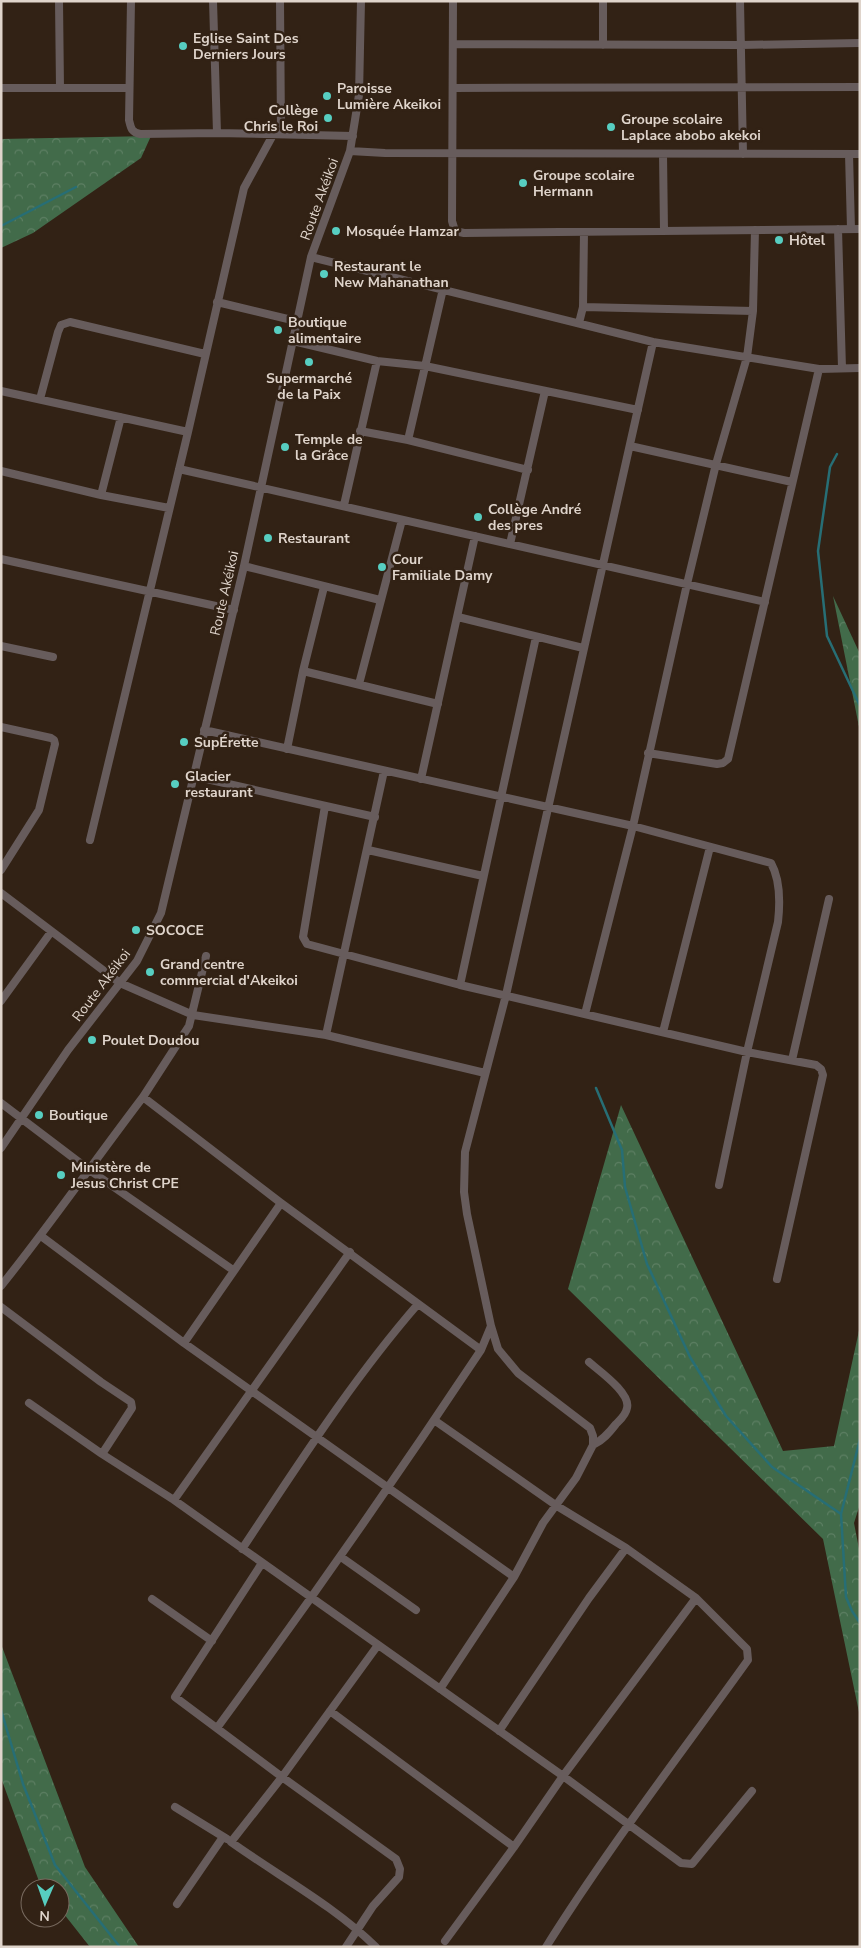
<svg xmlns="http://www.w3.org/2000/svg" width="861" height="1948" viewBox="0 0 861 1948" font-family="'Nunito Sans',sans-serif">
<defs>
<pattern id="forest-crowns" width="20" height="18" patternUnits="userSpaceOnUse" patternTransform="scale(1.25)"><rect width="20" height="18" fill="#426b4a"/><path d="M2 6a3 3 0 1 1 6 0M12 15a3 3 0 1 1 6 0" fill="none" stroke="#5d7f63"/></pattern>
</defs>
<rect width="100%" height="100%" fill="#322215"/>
<path fill="url(#forest-crowns)" d="M 151,136 L 141,158 L 33,233 L 1,248 L 1,139 Z
M 833,596 L 860,654 L 860,732 Z
M 621,1105 L 783,1451 L 834,1446 L 860,1326 L 860,1504 L 854,1523 L 860,1554 L 860,1717 L 823,1539 L 568,1289 Z
M 1,1644 L 85,1867 L 139,1947 L 90,1947 L 60,1909 L 60,1888 L 43,1888 L 40,1884 L 1,1778 Z"/>
<g fill="none" stroke-linecap="round" stroke-linejoin="round">
<path stroke="#276e75" stroke-width="2.5" d="M 1,226 L 76,187
M 837,454 L 830,467 L 818,551 L 827,636 L 860,706
M 596,1088 L 622,1150 L 625,1187 L 647,1264 L 690,1357 L 726,1416 L 772,1467 L 841,1514
M 860,1439 L 841,1514 L 846,1597 L 852,1611 L 860,1623
M 1,1710 L 23,1784 L 55,1865 L 120,1947"/>
<path stroke="#675c5c" stroke-width="8" d="M 59,1 L 60,88
M 131,1 L 129,120 C 131,128 131,132 140,134 L 217,133
M 213,1 L 217,133 L 353,136
M 280,1 L 281,133
M 453,1 L 452,221 L 455,231 L 464,233 L 860,229
M 603,1 L 603,45
M 740,1 L 743,154
M 453,44 L 741,45 L 860,43
M 1,88 L 129,88
M 453,88 L 860,87
M 350,151 L 385,153 L 860,154
M 663,154 L 664,231
M 849,154 L 851,229
M 838,229 L 842,368
M 311,257 L 653,342 L 819,369 L 860,368
M 217,302 L 296,321
M 583,307 L 753,311
M 579,323 L 583,307 L 584,232
M 293,341 L 377,361 L 425,366 L 638,410
M 1,391 L 188,432
M 40,399 L 58,332 L 61,325 L 70,322 L 205,354
M 360,431 L 408,440 L 528,470
M 408,440 L 443,289
M 630,446 L 792,482
M 179,469 L 765,602
M 1,471 L 101,495 L 169,508
M 101,495 L 121,417
M 344,505 L 377,361
M 510,544 L 545,391
M 1,559 L 234,610
M 244,566 L 380,600
M 458,617 L 583,648
M 1,646 L 53,657
M 303,671 L 438,704
M 359,684 L 402,520
M 1,727 L 51,738 L 54,740 L 55,744 L 39,810 L 1,870
M 204,730 L 633,826 L 771,863 C 780,879 780,904 778,922 L 747,1052 L 719,1185
M 287,749 L 303,671 L 324,587
M 648,753 L 717,764 L 723,763 L 728,759 L 819,369
M 193,776 L 375,817
M 421,779 L 475,536
M 325,806 L 303,937 L 307,944 L 460,985 L 747,1052 L 816,1065 L 821,1069 L 823,1075 L 777,1279
M 90,840 L 188,432 L 244,188 L 274,133
M 368,850 L 483,876
M 1,893 L 120,983 L 193,1015 L 326,1035 L 485,1073
M 460,985 L 536,637
M 1,1001 L 51,932
M 585,1014 L 633,826 L 687,584 L 716,464 L 747,357 L 753,311 L 755,230
M 663,1032 L 710,847
M 326,1035 L 384,771
M 792,1060 L 829,899
M 143,1097 L 189,1026 L 206,956
M 1,1103 L 88,1169 L 233,1270
M 1,1148 L 68,1050 L 137,961 L 161,913 L 244,566 L 311,257 L 350,151 L 359,95 L 361,1
M 41,1236 L 184,1343 L 514,1577
M 1,1286 C 50,1225 95,1160 143,1097 L 281,1203 L 481,1350
M 1,1307 L 101,1382 L 131,1402 L 132,1408 L 102,1454
M 184,1343 L 281,1203
M 589,1362 C 599,1371 631,1393 627,1408 C 626,1415 620,1420 616,1424 C 609,1433 603,1440 593,1445
M 29,1403 L 102,1454 L 174,1500 L 563,1776 L 681,1863 L 692,1864 L 752,1791
M 434,1420 L 557,1506 L 626,1548 L 696,1598 L 747,1649 L 748,1660 C 680,1755 608,1848 546,1947
M 174,1500 L 350,1252
M 242,1549 C 298,1465 352,1380 418,1304
M 341,1557 L 416,1610
M 262,1563 L 175,1697 L 282,1777 L 396,1859 L 400,1869 L 399,1877 L 373,1906 L 346,1947
M 152,1599 L 212,1641
M 440,1689 L 514,1577 L 543,1523 L 576,1478 L 593,1445 L 593,1436 L 590,1428 L 518,1373 L 498,1349 L 491,1326
M 330,1711 L 514,1847
M 217,1728 C 308,1604 396,1478 481,1350 L 491,1326 L 467,1214 L 464,1192 L 465,1152 L 506,995 L 653,342
M 499,1731 L 589,1598 L 626,1548
M 175,1807 L 227,1839
M 177,1904 L 223,1837
M 445,1941 L 514,1847 L 563,1776 L 696,1598
M 376,1947 C 333,1905 280,1877 231,1842 L 282,1777 L 378,1645"/>
</g>
<g fill="#57cec1" stroke="#322215" stroke-width="2">
<circle cx="183" cy="46" r="5"/>
<circle cx="327" cy="96" r="5"/>
<circle cx="328" cy="118" r="5"/>
<circle cx="611" cy="127" r="5"/>
<circle cx="523" cy="183" r="5"/>
<circle cx="336" cy="231" r="5"/>
<circle cx="779" cy="240" r="5"/>
<circle cx="324" cy="274" r="5"/>
<circle cx="278" cy="330" r="5"/>
<circle cx="309" cy="362" r="5"/>
<circle cx="285" cy="447" r="5"/>
<circle cx="478" cy="517" r="5"/>
<circle cx="268" cy="538" r="5"/>
<circle cx="382" cy="567" r="5"/>
<circle cx="184" cy="742" r="5"/>
<circle cx="175" cy="784" r="5"/>
<circle cx="136" cy="930" r="5"/>
<circle cx="150" cy="972" r="5"/>
<circle cx="92" cy="1040" r="5"/>
<circle cx="39" cy="1115" r="5"/>
<circle cx="61" cy="1175" r="5"/>
</g>
<g text-anchor="middle" stroke-width="5" stroke-linejoin="round" paint-order="stroke">
<g font-size="14" font-weight="bold" fill="#dfd4cb" stroke="#322215" text-anchor="start">
<text x="193" y="43">Eglise Saint Des<tspan x="193" dy="16">Derniers Jours</tspan></text>
<text x="337" y="93">Paroisse<tspan x="337" dy="16">Lumière Akeikoi</tspan></text>
<text x="318" y="115" text-anchor="end">Collège<tspan x="318" dy="16">Chris le Roi</tspan></text>
<text x="621" y="124">Groupe scolaire<tspan x="621" dy="16">Laplace abobo akekoi</tspan></text>
<text x="533" y="180">Groupe scolaire<tspan x="533" dy="16">Hermann</tspan></text>
<text x="346" y="236">Mosquée Hamzar</text>
<text x="789" y="245">Hôtel</text>
<text x="334" y="271">Restaurant le<tspan x="334" dy="16">New Mahanathan</tspan></text>
<text x="288" y="327">Boutique<tspan x="288" dy="16">alimentaire</tspan></text>
<text x="309" y="383" text-anchor="middle">Supermarché<tspan x="309" dy="16">de la Paix</tspan></text>
<text x="295" y="444">Temple de<tspan x="295" dy="16">la Grâce</tspan></text>
<text x="488" y="514">Collège André<tspan x="488" dy="16">des pres</tspan></text>
<text x="278" y="543">Restaurant</text>
<text x="392" y="564">Cour<tspan x="392" dy="16">Familiale Damy</tspan></text>
<text x="194" y="747">SupÉrette</text>
<text x="185" y="781">Glacier<tspan x="185" dy="16">restaurant</tspan></text>
<text x="146" y="935">SOCOCE</text>
<text x="160" y="969">Grand centre<tspan x="160" dy="16">commercial d'Akeikoi</tspan></text>
<text x="102" y="1045">Poulet Doudou</text>
<text x="49" y="1120">Boutique</text>
<text x="71" y="1172">Ministère de<tspan x="71" dy="16">Jesus Christ CPE</tspan></text>
</g>
<g font-size="14" fill="#dfd4cb" stroke="#322215">
<text transform="translate(319 199) rotate(-70)" y="5">Route Akéikoi</text>
<text transform="translate(224 593) rotate(-77)" y="5">Route Akéikoi</text>
<text transform="translate(101 985) rotate(-53)" y="5">Route Akéikoi</text>
</g>
</g>
<rect width="861" height="1948" fill="none" stroke="#dfd4cb" stroke-width="5"/>
<g transform="translate(45 1903) rotate(182)"><circle r="24" fill="#322215" stroke="#77695e"/>
<path d="M0-4L9 19L0 12L-9 19Z" fill="#57cec1"/>
<text y="-8" font-size="14" font-weight="bold" text-anchor="middle" fill="#dfd4cb">N</text>
</g>
</svg>
